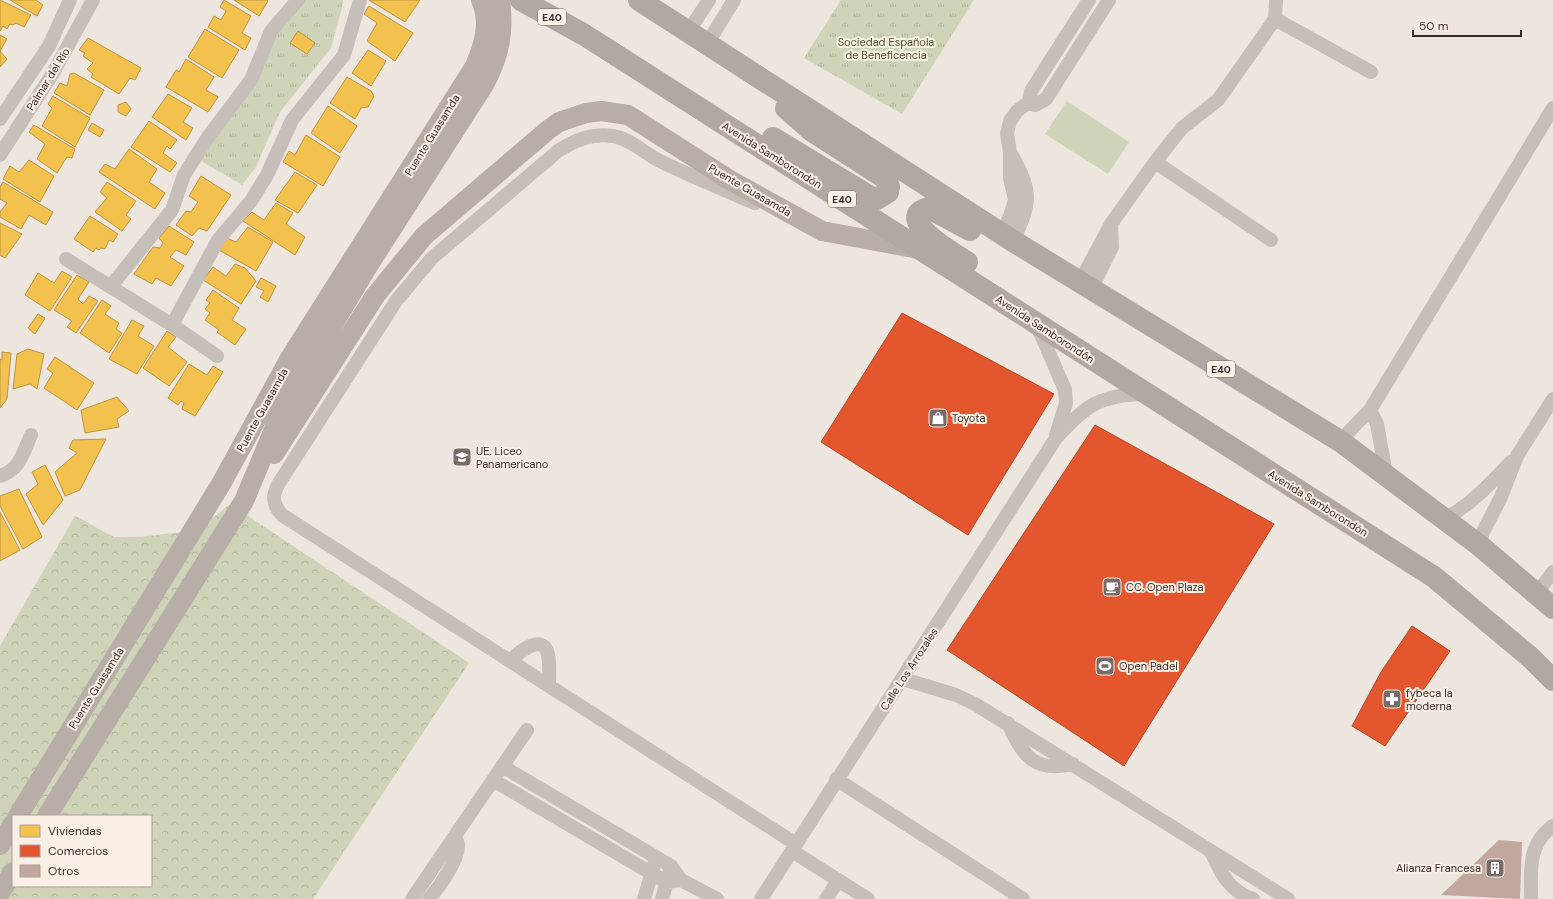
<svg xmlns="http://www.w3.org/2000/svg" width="1553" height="899" viewBox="0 0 1553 899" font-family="'DM Sans',sans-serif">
<defs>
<pattern id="forest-crowns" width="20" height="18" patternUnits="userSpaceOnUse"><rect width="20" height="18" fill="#cfd3b8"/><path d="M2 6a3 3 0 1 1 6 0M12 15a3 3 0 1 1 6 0" fill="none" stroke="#b2b59e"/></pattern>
<pattern id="park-tufts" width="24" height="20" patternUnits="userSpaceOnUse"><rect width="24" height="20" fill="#cfd3b8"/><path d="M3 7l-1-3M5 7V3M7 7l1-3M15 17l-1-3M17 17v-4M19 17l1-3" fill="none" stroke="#b2b59e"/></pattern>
</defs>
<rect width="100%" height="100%" fill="#ede6df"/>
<path fill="url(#forest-crowns)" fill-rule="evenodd" d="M 230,504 L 469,663 L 313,899 L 0,899 L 0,646 L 75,516 L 114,537 L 140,537 L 198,530 ZM 13,816 L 151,816 L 151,886 L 13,886 Z"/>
<path fill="url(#park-tufts)" d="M 304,0 L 343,0 L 342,8 L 331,48 L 280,112 L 256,167 L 242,185 L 201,161 L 211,139 L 274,33 Z
M 841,0 L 974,0 L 902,114 L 804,58 Z"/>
<path fill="#cfd3b8" d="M 1067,101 L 1129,142 L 1108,174 L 1045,134 Z"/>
<path fill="#f2c14e" stroke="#ba9442" d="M 0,0 L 31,15 L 24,27 L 16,23 L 13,25 L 10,24 L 7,29 L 3,26 L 0,31 Z
M 10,0 L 36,0 L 43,5 L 37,16 Z
M 224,0 L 251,16 L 242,33 L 251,38 L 245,50 L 208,27 L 214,16 L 221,20 L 226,11 L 220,7 Z
M 234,0 L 267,0 L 268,1 L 259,16 Z
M 369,0 L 420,0 L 405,22 Z
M 369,6 L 413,33 L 395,61 L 367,41 L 377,23 L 364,14 Z
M 205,29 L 239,50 L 222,78 L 188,57 Z
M 298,31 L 315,43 L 307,54 L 290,43 Z
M 0,35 L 7,39 L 0,51 L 7,59 L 0,67 Z
M 88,38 L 141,68 L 135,80 L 130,78 L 119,94 L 91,77 L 93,74 L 87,69 L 93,63 L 83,56 L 85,53 L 79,50 Z
M 368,50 L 386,61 L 371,86 L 352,73 Z
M 186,59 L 214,77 L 206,90 L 218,97 L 208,112 L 166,87 L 176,70 L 179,72 Z
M 74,73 L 104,90 L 90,115 L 54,93 L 60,83 L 67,86 L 70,74 Z
M 347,77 L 371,91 L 374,96 L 368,107 L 361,108 L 355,119 L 330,103 Z
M 168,94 L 192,108 L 183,122 L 193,128 L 186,140 L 152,117 Z
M 53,96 L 90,118 L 75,147 L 42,126 L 52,108 L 48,104 Z
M 126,102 L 131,109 L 126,116 L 118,112 L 118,105 Z
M 328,106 L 357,126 L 340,153 L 311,133 Z
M 149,121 L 177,140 L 170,149 L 167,146 L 163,153 L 177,163 L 170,172 L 131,147 Z
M 92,123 L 104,130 L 100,137 L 88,130 Z
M 34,125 L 75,149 L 72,158 L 67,157 L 57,173 L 37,159 L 45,144 L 29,132 Z
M 306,135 L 340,157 L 323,186 L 283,162 L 289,151 L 295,155 Z
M 129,149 L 157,169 L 149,182 L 165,193 L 155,209 L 99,172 L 105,164 L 115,169 Z
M 29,160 L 54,176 L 40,202 L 3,179 L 10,166 L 19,172 Z
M 295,172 L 317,185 L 298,213 L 275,200 Z
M 201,176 L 231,195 L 207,231 L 199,228 L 192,236 L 176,225 L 186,211 L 191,212 L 198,202 L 189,196 Z
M 3,182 L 53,212 L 46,225 L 29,215 L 21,229 L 0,217 L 0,212 L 7,203 L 0,199 L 0,187 Z
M 107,182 L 136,201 L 126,215 L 131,219 L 122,231 L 95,212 L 107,198 L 100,192 Z
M 276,203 L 293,213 L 286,224 L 305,237 L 295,255 L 243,221 L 252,212 L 264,220 Z
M 90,216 L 118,234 L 113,242 L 109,240 L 105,249 L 101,248 L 99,250 L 96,248 L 93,252 L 74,239 Z
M 0,223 L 22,234 L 5,258 L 0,255 Z
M 169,226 L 194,242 L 186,255 L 176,250 L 170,257 L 184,266 L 171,286 L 156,278 L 152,284 L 134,274 L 153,247 L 160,248 L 163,243 L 159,238 Z
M 248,227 L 273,242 L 256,271 L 219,250 L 227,238 L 236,242 Z
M 235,264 L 245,268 L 256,281 L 241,304 L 203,280 L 213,267 L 226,276 Z
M 62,271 L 72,277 L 50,311 L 25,295 L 38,273 L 54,283 Z
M 77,275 L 89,282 L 78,299 L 83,304 L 89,296 L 98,301 L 76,333 L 67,327 L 72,321 L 54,310 Z
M 261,278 L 276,286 L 268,302 L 260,297 L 264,291 L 256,287 Z
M 213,290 L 239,308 L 232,320 L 246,329 L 235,345 L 217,332 L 219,330 L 205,320 L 210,313 L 205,309 L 210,303 L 206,300 Z
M 102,300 L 111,306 L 105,314 L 119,323 L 116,329 L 122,333 L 109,353 L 80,333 Z
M 38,314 L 45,318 L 35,334 L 28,328 Z
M 132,320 L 144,326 L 138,336 L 154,346 L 137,374 L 109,359 Z
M 167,331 L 176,337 L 168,347 L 187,362 L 169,386 L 143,368 Z
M 28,349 L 44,354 L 37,389 L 30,384 L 13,389 L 17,354 Z
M 2,352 L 11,353 L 7,399 L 0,408 L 0,359 L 2,360 Z
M 55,357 L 94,383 L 77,410 L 44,388 L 53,373 L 47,369 Z
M 189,364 L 207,375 L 213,366 L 223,372 L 195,416 L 182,409 L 184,403 L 181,401 L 178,405 L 168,398 Z
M 117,397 L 129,411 L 117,419 L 119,427 L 85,433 L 81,410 Z
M 106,439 L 80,490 L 65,496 L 55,472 L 77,453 L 69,448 L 73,440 Z
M 45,465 L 63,500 L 43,525 L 26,494 L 38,484 L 32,472 Z
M 19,489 L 42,537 L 23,549 L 0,506 L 0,496 Z
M 0,512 L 20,550 L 0,561 Z"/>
<path fill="#e4572e" stroke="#b04a2c" d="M 902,313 L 1054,394 L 968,535 L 821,442 Z
M 1095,425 L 1274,524 L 1124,766 L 947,650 Z
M 1412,626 L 1450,651 L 1385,746 L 1352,726 L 1381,672 Z"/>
<path fill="#c2a79f" d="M 1499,840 L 1522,842 L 1520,899 L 1441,895 Z"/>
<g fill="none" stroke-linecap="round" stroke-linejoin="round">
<path stroke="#c6beb8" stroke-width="14" d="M 1275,19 L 1371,72
M 688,32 L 709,0
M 707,44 L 734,0
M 1029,102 L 1035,105 L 1046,99 L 1109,0
M 1029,102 L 1031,91 L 1089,0
M 0,119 L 49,46 L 70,0
M 1010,152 C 1032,191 1032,201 1013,241
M 0,155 L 53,73 L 93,0
M 1155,162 L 1271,240
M 755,203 C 722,189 690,176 658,160 C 643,152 629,138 612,136 C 592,133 575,140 558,151 L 432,258 L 396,301 L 279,483 C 272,495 272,504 282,515 L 796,844
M 1002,234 L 1010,216 L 1015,200 L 1010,178 L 1010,152 L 1007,134 L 1010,121 L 1017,111 L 1029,102
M 66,259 L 172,325 L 217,356
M 1080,282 L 1111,224 L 1155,162 L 1182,128 L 1218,100 L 1275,19 L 1276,0
M 111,286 L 172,210 L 184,175 L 208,137 L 251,80 L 271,31 L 298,0
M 1091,289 L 1112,247 L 1111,224
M 172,325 L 218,240 L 251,201 L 267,175 L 292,120 L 344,55 L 360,0
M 1037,325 L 1065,390 L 1066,403 L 1056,435
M 1370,410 L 1377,424 L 1386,474
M 1340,441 L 1370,410 L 1553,108
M 0,476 C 20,470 23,453 31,435
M 1444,519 C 1471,505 1490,484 1511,462
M 1479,545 L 1483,532 L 1501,497 L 1517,456 L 1553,399
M 1537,593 L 1553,572
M 510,661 C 518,653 542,632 548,654 C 550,663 549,676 549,686
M 903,679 L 956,695 L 975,704 L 1288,899
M 1008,723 C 1023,756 1034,773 1073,764
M 502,766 L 671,866 L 681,880 L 717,899
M 836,779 L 1023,899
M 493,780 L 666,882 L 681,880
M 792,851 L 868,899
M 1211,851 C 1220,872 1229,891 1253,899
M 412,899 L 527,730
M 429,899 C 439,887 459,860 458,845 C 458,842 456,839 455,836
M 644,899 L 654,865
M 662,899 L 669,874
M 761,899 L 1056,438 C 1087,405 1098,395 1145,394
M 826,899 L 838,881
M 1531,899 C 1531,870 1527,845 1553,826"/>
<path stroke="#b7aea8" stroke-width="20" d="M 274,454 L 375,296 L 424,236 L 548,130 L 559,122 L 586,113 L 601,111 L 628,115 L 728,179 L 822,231 L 919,249
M 18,816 L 221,484 L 290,358 L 475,66 C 484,45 491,22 481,0
M 47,816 L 244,501 L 275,427 L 300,379 L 368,266 L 485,83 C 500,55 504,31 500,0
M 0,845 L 13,824
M 0,893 L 13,872"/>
<path stroke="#b0a8a2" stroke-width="22" d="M 521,0 L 583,34 L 1434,577 L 1530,657 L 1553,680
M 639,0 L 1013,241 L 1340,441 L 1479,545 L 1553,608
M 773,138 L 872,198 L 877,199 L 888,192 L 889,187 L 885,178 L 812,131 L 786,108
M 967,262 C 956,255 891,218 929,208 L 970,230"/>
</g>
<defs>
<g id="shop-square" transform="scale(1)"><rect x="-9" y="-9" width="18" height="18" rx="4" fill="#776c67" stroke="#faefe5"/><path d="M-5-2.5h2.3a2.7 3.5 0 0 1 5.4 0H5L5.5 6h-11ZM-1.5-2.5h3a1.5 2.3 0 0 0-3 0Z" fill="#fff"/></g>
<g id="school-square" transform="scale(1)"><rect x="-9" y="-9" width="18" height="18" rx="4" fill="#776c67" stroke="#faefe5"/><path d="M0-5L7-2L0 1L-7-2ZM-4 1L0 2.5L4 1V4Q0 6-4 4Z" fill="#fff"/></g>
<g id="cafe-square" transform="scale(1)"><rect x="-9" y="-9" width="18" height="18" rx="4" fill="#776c67" stroke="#faefe5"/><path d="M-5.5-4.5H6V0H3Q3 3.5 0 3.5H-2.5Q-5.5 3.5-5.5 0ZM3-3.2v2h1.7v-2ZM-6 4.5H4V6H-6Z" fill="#fff"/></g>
<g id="stadium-square" transform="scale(1)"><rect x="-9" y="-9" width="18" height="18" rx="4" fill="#776c67" stroke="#faefe5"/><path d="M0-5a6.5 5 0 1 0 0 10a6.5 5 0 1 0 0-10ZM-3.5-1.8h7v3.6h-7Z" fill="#fff"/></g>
<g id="pharmacy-square" transform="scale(1)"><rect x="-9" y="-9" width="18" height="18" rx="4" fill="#776c67" stroke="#faefe5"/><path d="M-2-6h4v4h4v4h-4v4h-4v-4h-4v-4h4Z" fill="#fff"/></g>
<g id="building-square" transform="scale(1)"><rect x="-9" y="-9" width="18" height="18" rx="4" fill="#776c67" stroke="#faefe5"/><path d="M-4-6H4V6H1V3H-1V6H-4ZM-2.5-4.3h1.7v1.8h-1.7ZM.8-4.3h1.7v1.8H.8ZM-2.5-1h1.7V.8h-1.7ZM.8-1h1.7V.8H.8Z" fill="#fff"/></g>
</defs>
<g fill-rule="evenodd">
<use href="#shop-square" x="938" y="418"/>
<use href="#school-square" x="462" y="457"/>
<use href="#cafe-square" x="1112" y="587"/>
<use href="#stadium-square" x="1105" y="666"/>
<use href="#pharmacy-square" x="1392" y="699"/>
<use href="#building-square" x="1495" y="868"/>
</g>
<g text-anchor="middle" stroke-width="4" stroke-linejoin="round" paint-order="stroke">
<g fill="#faefe5" stroke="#72655f" stroke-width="1">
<rect x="538" y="9" width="28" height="16" rx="3"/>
<rect x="828" y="191" width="28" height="16" rx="3"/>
<rect x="1207" y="361" width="28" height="16" rx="3"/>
</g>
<g font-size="10" font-weight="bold" fill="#372a26">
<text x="552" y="21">E40</text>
<text x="842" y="203">E40</text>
<text x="1221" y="373">E40</text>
</g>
<g font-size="11" fill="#485628" stroke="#faefe5">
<text x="886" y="46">Sociedad Española<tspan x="886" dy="13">de Beneficencia</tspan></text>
</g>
<g font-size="11" fill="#372a26" stroke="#faefe5">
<text transform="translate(48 79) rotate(-58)" y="4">Palmar del Río</text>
<text transform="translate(432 135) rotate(-58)" y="4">Puente Guasamda</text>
<text transform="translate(772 155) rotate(32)" y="4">Avenida Samborondón</text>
<text transform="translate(750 190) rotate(30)" y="4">Puente Guasamda</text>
<text transform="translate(1045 329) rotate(33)" y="4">Avenida Samborondón</text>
<text transform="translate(262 410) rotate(-61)" y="4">Puente Guasamda</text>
<text transform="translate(1318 503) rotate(32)" y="4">Avenida Samborondón</text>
<text transform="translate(909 669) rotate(-57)" y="4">Calle Los Arrozales</text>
<text transform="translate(96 688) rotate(-58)" y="4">Puente Guasamda</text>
</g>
<g font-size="11" fill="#372a26" stroke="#faefe5" text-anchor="start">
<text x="952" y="422">Toyota</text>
<text x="476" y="455">UE. Liceo<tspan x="476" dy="13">Panamericano</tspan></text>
<text x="1126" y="591">CC. Open Plaza</text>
<text x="1119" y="670">Open Padel</text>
<text x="1406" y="697">fybeca la<tspan x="1406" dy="13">moderna</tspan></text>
<text x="1481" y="872" text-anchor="end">Alianza Francesa</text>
</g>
</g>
<rect x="12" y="815" width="140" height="72" fill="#faefe5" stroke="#aca099"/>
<rect x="20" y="825" width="20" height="12" fill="#f2c14e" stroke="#aca099"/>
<text x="48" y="835" font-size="12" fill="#372a26">Viviendas</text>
<rect x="20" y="845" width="20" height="12" fill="#e4572e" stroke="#aca099"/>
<text x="48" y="855" font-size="12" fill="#372a26">Comercios</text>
<rect x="20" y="865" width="20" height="12" fill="#c2a79f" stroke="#aca099"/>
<text x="48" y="875" font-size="12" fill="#372a26">Otros</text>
<path d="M1413 30v6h108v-6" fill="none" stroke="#372a26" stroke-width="2"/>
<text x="1419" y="30" font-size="12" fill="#372a26" stroke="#faefe5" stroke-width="3" paint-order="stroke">50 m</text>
</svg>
